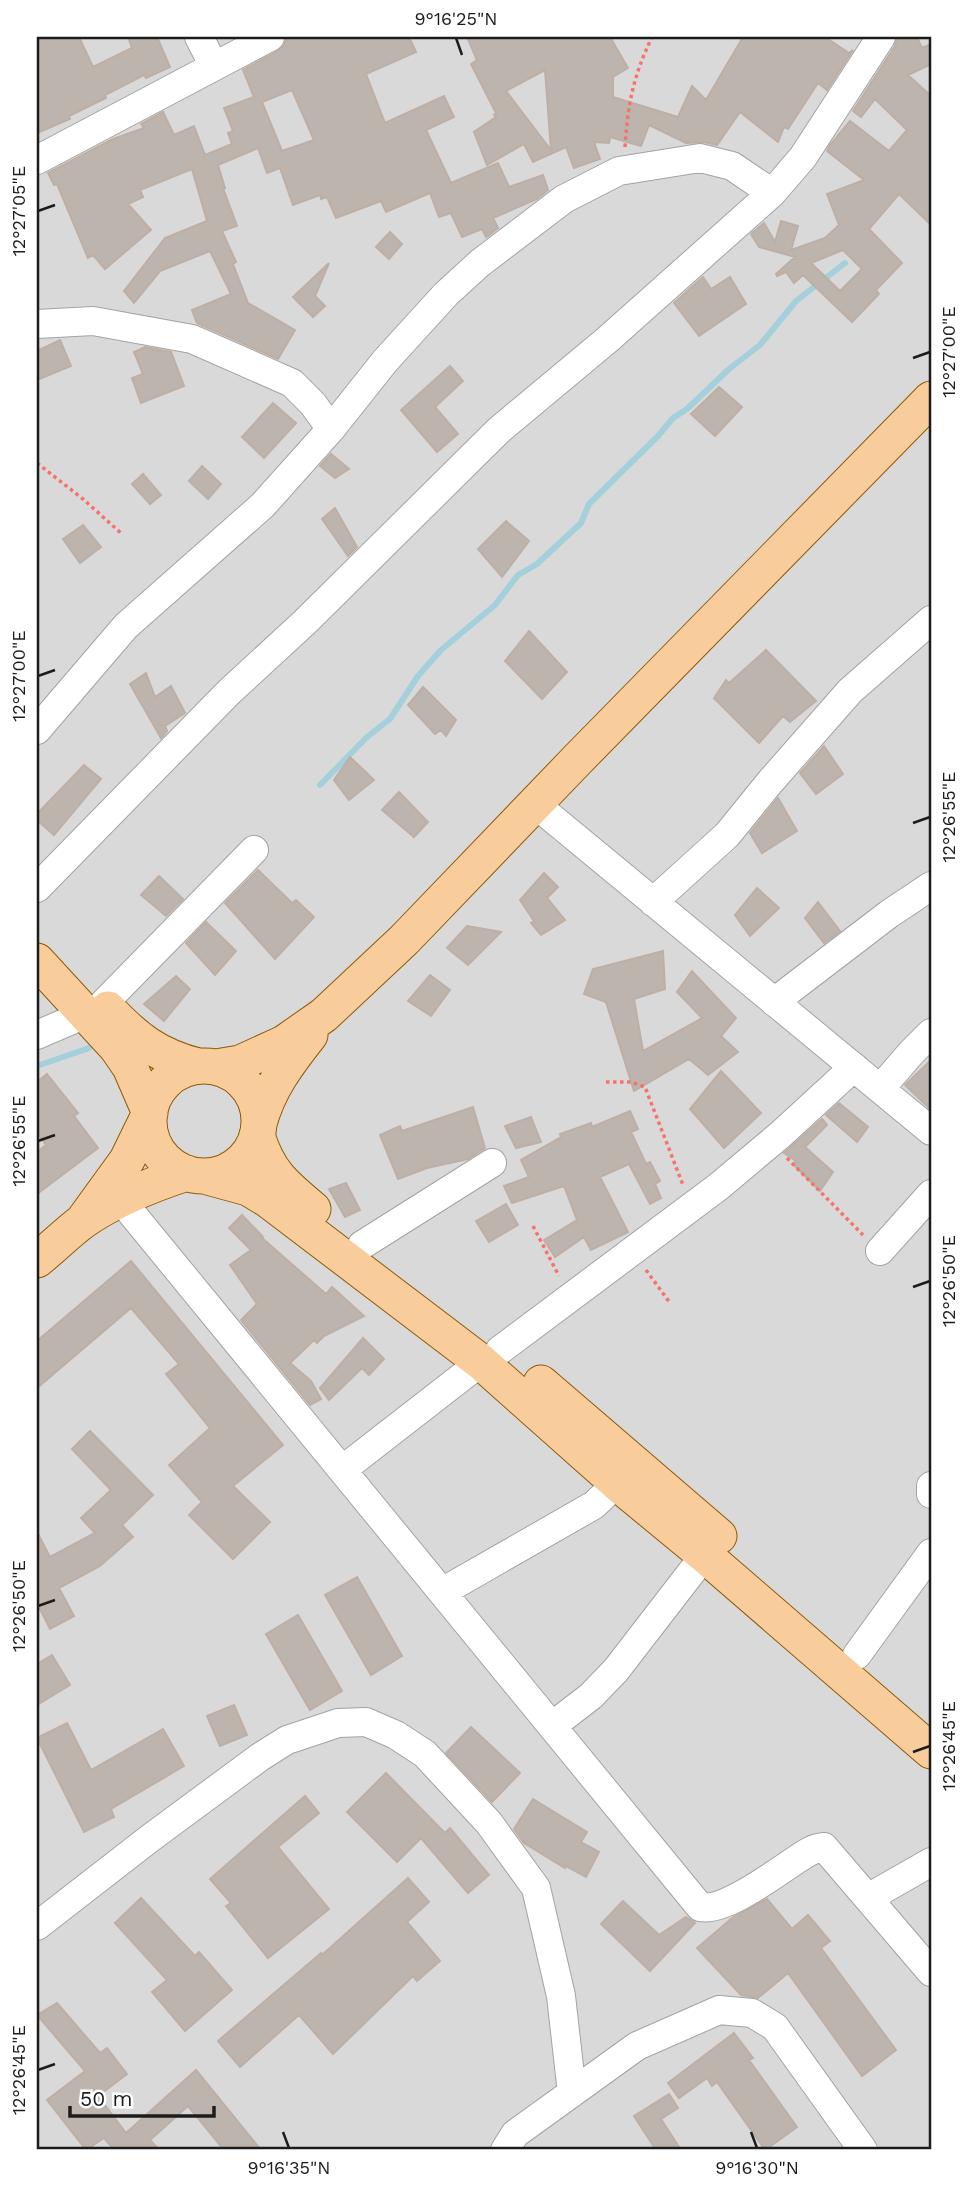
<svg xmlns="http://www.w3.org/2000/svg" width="968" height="2187" viewBox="0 0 968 2187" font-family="'Work Sans',sans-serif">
<rect width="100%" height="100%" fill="#ede9e2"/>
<path fill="#dad9d9" d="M 37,37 L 931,37 L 931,2150 L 37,2150 Z"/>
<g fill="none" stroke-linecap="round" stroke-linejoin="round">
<path stroke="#a3d0da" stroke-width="6" d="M 320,785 L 367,737 L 390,719 L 418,676 L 441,650 L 495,605 L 518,575 L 537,564 L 581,523 L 589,504 L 658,436 L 673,418 L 687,409 L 729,369 L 760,345 L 796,301 L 845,263
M 37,1066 L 89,1048"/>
</g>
<path fill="#bdb4ae" stroke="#beafa5" stroke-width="2" fill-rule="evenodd" d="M 37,37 L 79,37 L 93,67 L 132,48 L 128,37 L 157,37 L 170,67 L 146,78 L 144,75 L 105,95 L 106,98 L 69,116 L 70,119 L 37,133 Z
M 287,37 L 409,37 L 416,52 L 366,74 L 385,123 L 444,96 L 454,117 L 426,130 L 451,183 L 498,163 L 509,187 L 543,175 L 548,190 L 537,199 L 493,218 L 498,228 L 488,236 L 486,237 L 482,229 L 462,237 L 451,213 L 439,217 L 430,193 L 386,212 L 381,201 L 336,218 L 327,197 L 321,199 L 320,195 L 293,205 L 280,168 L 267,173 L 258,148 L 218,165 L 225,188 L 223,188 L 237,226 L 222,231 L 236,262 L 233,264 L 248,303 L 295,330 L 278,359 L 197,323 L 192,310 L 231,294 L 210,251 L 160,271 L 134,303 L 124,291 L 165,238 L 207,221 L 192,169 L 140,190 L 143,197 L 128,204 L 151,230 L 105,269 L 93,255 L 88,258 L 57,184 L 54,185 L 48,173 L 113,139 L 144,128 L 141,124 L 163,112 L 174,135 L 194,126 L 205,155 L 232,144 L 228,133 L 233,131 L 224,108 L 254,97 L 243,70 L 278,51 L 284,45 ZM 292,90 L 314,140 L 282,151 L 262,102 Z
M 467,37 L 610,37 L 628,68 L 613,77 L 613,97 L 678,117 L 692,86 L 706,100 L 743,37 L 825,37 L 849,53 L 853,50 L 827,90 L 818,83 L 788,129 L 784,127 L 778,142 L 740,112 L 717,145 L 704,142 L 686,143 L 649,125 L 641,146 L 610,137 L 609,143 L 594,142 L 600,159 L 574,168 L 566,147 L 533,162 L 524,144 L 487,165 L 474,132 L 496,117 L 494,115 L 496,113 L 471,64 L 477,60 ZM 545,70 L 551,150 L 506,91 Z
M 897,37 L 917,37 L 922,48 L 931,44 L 931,64 L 908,75 L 931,96 L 931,225 L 899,194 L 869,229 L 902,263 L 876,290 L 879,294 L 852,322 L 803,275 L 794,283 L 786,272 L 777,276 L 776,274 L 795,257 L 759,247 L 751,234 L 764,223 L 775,242 L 781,221 L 798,226 L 791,250 L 825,238 L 839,225 L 827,194 L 864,180 L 827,151 L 830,145 L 850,121 L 889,151 L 907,130 L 875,99 L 861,117 L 853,111 L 895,46 ZM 843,250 L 862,269 L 840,291 L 811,263 Z
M 390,232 L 402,244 L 389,259 L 376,247 Z
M 329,263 L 315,296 L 325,306 L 313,317 L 293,297 Z
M 703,277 L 711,289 L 730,277 L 746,304 L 699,336 L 674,303 Z
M 60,340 L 71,366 L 37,380 L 37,351 Z
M 145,347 L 171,352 L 184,386 L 141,403 L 132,378 L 143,374 L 134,352 Z
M 450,366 L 463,381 L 435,407 L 458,434 L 437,452 L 401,410 Z
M 719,387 L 742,407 L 715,436 L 691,414 Z
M 273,403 L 296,423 L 264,458 L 242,437 Z
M 331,454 L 349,469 L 335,478 L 320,466 Z
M 202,466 L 221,484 L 208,499 L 189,481 Z
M 143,474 L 161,495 L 150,504 L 132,484 Z
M 335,508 L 357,547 L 348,556 L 322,519 Z
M 506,521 L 529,541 L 502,577 L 478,549 Z
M 83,525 L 101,547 L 80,563 L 63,539 Z
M 529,631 L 567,672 L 542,699 L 505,661 Z
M 766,650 L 816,701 L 790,722 L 783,716 L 759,743 L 714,698 L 726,680 L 729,683 Z
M 146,673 L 155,697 L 171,686 L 185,713 L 165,726 L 167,731 L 161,738 L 130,684 Z
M 423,687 L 456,720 L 446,736 L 441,730 L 435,734 L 408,705 Z
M 824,746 L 843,774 L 816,794 L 800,773 Z
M 350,757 L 374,780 L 349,800 L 334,780 Z
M 84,765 L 101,779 L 54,835 L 37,820 L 37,814 Z
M 399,792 L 428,822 L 414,837 L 382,810 Z
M 778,798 L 797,831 L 762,853 L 750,833 Z
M 258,870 L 292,903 L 296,900 L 314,917 L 275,959 L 225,903 Z
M 544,873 L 558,887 L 547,898 L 565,920 L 541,935 L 531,923 L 534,921 L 520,900 Z
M 159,876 L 183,899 L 166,916 L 141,895 Z
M 757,888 L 779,908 L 750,936 L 735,915 Z
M 818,902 L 840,931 L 824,943 L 805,918 Z
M 206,922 L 236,951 L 215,975 L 186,943 Z
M 467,926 L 501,932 L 468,965 L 447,948 Z
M 663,951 L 665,989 L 634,999 L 643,1051 L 702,1018 L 677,992 L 692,971 L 736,1018 L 721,1036 L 738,1052 L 708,1075 L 689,1059 L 634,1091 L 606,1002 L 584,994 L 593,969 Z
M 430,975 L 450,990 L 431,1016 L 408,1001 Z
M 176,976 L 190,989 L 164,1021 L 144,1004 Z
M 931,1060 L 931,1110 L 905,1085 Z
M 721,1071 L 761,1113 L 724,1148 L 690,1109 Z
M 47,1074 L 78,1113 L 74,1116 L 98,1148 L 37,1194 L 37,1152 L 46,1145 L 37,1132 L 37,1082 Z
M 839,1103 L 868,1127 L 857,1142 L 826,1115 Z
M 473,1107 L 485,1148 L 468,1159 L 427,1168 L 398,1179 L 380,1135 L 400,1126 L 402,1131 Z
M 630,1111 L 638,1129 L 631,1132 L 646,1164 L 650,1162 L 660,1181 L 655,1184 L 661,1198 L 650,1204 L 629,1164 L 600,1177 L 628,1232 L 591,1250 L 584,1237 L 555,1257 L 544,1240 L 577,1220 L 564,1186 L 512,1203 L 504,1186 L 529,1177 L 521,1160 L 561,1137 L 560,1134 L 591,1123 L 592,1127 Z
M 531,1117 L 541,1142 L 516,1148 L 505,1126 Z
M 822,1119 L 827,1125 L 805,1147 L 833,1172 L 820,1191 L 793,1164 L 796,1161 L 784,1153 Z
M 346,1183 L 360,1210 L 345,1217 L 329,1189 Z
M 506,1204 L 518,1225 L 489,1242 L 476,1221 Z
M 242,1215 L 263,1237 L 262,1238 L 326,1294 L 332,1287 L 364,1316 L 324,1336 L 317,1343 L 314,1340 L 290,1363 L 311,1381 L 321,1399 L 310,1405 L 241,1320 L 257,1304 L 230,1265 L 251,1250 L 229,1228 Z
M 131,1261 L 283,1445 L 233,1486 L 270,1522 L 233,1559 L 189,1515 L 202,1502 L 169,1465 L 210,1428 L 166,1374 L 179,1364 L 131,1308 L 37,1388 L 37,1341 Z
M 363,1338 L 384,1359 L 369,1375 L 362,1368 L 329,1400 L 320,1388 Z
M 90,1431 L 153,1495 L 122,1525 L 133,1537 L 100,1566 L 59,1588 L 74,1616 L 50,1629 L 37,1603 L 37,1532 L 50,1557 L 95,1533 L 81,1518 L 111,1490 L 72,1449 Z
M 357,1577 L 402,1656 L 371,1675 L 325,1595 Z
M 298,1615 L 342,1691 L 310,1710 L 266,1634 Z
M 52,1655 L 70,1685 L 37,1705 L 37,1664 Z
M 234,1705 L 247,1735 L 220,1746 L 207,1716 Z
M 67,1723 L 91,1770 L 163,1729 L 184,1766 L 111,1809 L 114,1817 L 84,1832 L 37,1738 Z
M 471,1727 L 520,1773 L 492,1802 L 446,1753 Z
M 386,1773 L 445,1833 L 450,1828 L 489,1875 L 468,1893 L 421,1838 L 397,1862 L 347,1812 Z
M 305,1796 L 319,1813 L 278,1847 L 329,1909 L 268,1958 L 226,1906 L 231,1903 L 210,1879 Z
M 533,1799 L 587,1832 L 581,1842 L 599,1852 L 586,1877 L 566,1866 L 565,1868 L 524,1843 L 514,1829 Z
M 408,1878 L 429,1902 L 407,1922 L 440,1961 L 417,1981 L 413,1976 L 333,2054 L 299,2015 L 240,2067 L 218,2041 L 321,1953 L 322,1955 Z
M 141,1898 L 195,1956 L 199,1952 L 232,1990 L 185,2031 L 152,1992 L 167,1980 L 115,1923 Z
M 767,1899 L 792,1929 L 808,1915 L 830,1941 L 821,1948 L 896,2050 L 862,2076 L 788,1973 L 758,1998 L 741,1995 L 697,1948 L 732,1918 Z
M 623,1901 L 659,1935 L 686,1917 L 695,1923 L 650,1971 L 601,1924 Z
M 57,2003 L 100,2053 L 107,2048 L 127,2074 L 98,2096 L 126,2133 L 196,2070 L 261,2150 L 224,2150 L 188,2106 L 150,2140 L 159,2150 L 108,2150 L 112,2147 L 104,2138 L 86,2150 L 47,2100 L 85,2071 L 37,2015 Z
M 734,2033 L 753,2058 L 749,2060 L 797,2127 L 765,2150 L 717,2082 L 712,2086 L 707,2078 L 679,2098 L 668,2083 Z
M 669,2094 L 678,2108 L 661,2119 L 681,2150 L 656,2150 L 634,2116 Z"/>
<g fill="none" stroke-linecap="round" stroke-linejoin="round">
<g stroke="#a3a3a3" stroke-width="30">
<path id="minor" d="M 199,37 L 214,66
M 37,160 L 270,37
M 37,324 L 93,321 L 192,339 L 292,383 L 313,404 L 331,429
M 37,730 L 126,626 L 263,505 L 331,429 L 385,361 L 446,294 L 480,263 L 564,199 L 619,171 L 700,158 L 732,166 L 772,193
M 535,804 L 931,1131
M 37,888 L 229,692 L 305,622 L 499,430 L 607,340 L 772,193 L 803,157 L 881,37
M 653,902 L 727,835 L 770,782 L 850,691 L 931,620
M 774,1002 L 889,914 L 931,886
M 103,1004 L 254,850
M 37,1035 L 86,1014
M 880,1089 L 911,1053 L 931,1033
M 120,1199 L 700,1907 C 723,1912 769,1878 790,1864 C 801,1857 811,1848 824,1847 L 931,1972
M 362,1245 L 492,1163
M 880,1251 L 931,1194
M 500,1350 L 718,1187 L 780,1135 L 854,1067
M 342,1470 L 481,1362
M 931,1486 L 931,1494
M 442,1592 L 594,1505 L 617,1483
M 857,1655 L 931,1553
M 552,1726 L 591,1696 L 616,1670 L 697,1565 L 708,1558
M 868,1898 L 931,1862
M 37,1926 L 149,1839 L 260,1757 L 287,1740 L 338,1723 L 366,1722 L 396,1735 L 425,1754 L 489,1823 L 536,1888 L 561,1996 L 572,2093
M 505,2150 L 515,2134 L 637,2046 L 719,2010 L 752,2013 L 775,2027 L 863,2150"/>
</g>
<g stroke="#8f5a05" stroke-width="37">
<path id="major" d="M 37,961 L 117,1048 L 130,1067 L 150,1113 L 127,1160 L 82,1222
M 108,1009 C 136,1039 158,1056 198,1066
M149 1121a55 55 0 1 1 110 0a55 55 0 1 1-110 0Z
M 216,1067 L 240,1063 L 284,1043 L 324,1015 L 404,940 L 577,760 L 931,399
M 259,1124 C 268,1089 288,1063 310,1035
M 257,1135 C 268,1172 284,1185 313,1209
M 204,1176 L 248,1188 L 268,1200 L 481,1362 L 617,1483 L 708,1558 L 931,1751
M 37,1260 C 52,1248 67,1233 83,1221 C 115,1199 150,1185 187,1173
M 541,1383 L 719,1536"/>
</g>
<path stroke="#f5736b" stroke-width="3.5" stroke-dasharray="3.5 3.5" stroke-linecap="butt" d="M 625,147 C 628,103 633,77 652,37
M 37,463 L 83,499 L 122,534
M 606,1082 L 631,1082 L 645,1087 L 683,1185
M 787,1158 L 863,1235
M 533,1226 L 559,1276
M 646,1270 L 670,1303"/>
<use href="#minor" stroke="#fff" stroke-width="28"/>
<use href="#major" stroke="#f8cc9b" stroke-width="35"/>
</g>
<path fill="none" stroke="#1c1c1c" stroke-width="2.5" d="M 456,38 L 462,55M 38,211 L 55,205M 913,358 L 930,352M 38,676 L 55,670M 913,823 L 930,817M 38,1141 L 55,1135M 913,1287 L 930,1281M 38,1606 L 55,1600M 913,1752 L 930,1746M 38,2070 L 55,2064M 283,2132 L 289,2148M 751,2132 L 757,2148"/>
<rect width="968" height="2187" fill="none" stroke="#ffffff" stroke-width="77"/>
<path d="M70 2106v10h144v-10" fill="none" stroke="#1c1c1c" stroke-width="3.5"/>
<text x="80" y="2106" font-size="21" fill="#1c1c1c" stroke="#ffffff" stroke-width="5" paint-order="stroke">50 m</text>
<rect x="38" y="38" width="892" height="2110" fill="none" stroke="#1c1c1c" stroke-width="2.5"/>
<g font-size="18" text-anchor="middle" fill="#1c1c1c">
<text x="456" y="25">9°16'25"N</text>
<text transform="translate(19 211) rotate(-90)" y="6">12°27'05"E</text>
<text transform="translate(949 352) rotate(-90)" y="6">12°27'00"E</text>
<text transform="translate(19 676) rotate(-90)" y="6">12°27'00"E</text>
<text transform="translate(949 817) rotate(-90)" y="6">12°26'55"E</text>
<text transform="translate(19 1141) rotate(-90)" y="6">12°26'55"E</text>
<text transform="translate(949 1281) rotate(-90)" y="6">12°26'50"E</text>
<text transform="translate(19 1606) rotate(-90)" y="6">12°26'50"E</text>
<text transform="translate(949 1746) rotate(-90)" y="6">12°26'45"E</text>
<text transform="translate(19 2070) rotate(-90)" y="6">12°26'45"E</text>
<text x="289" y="2174">9°16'35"N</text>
<text x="757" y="2174">9°16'30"N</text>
</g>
</svg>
